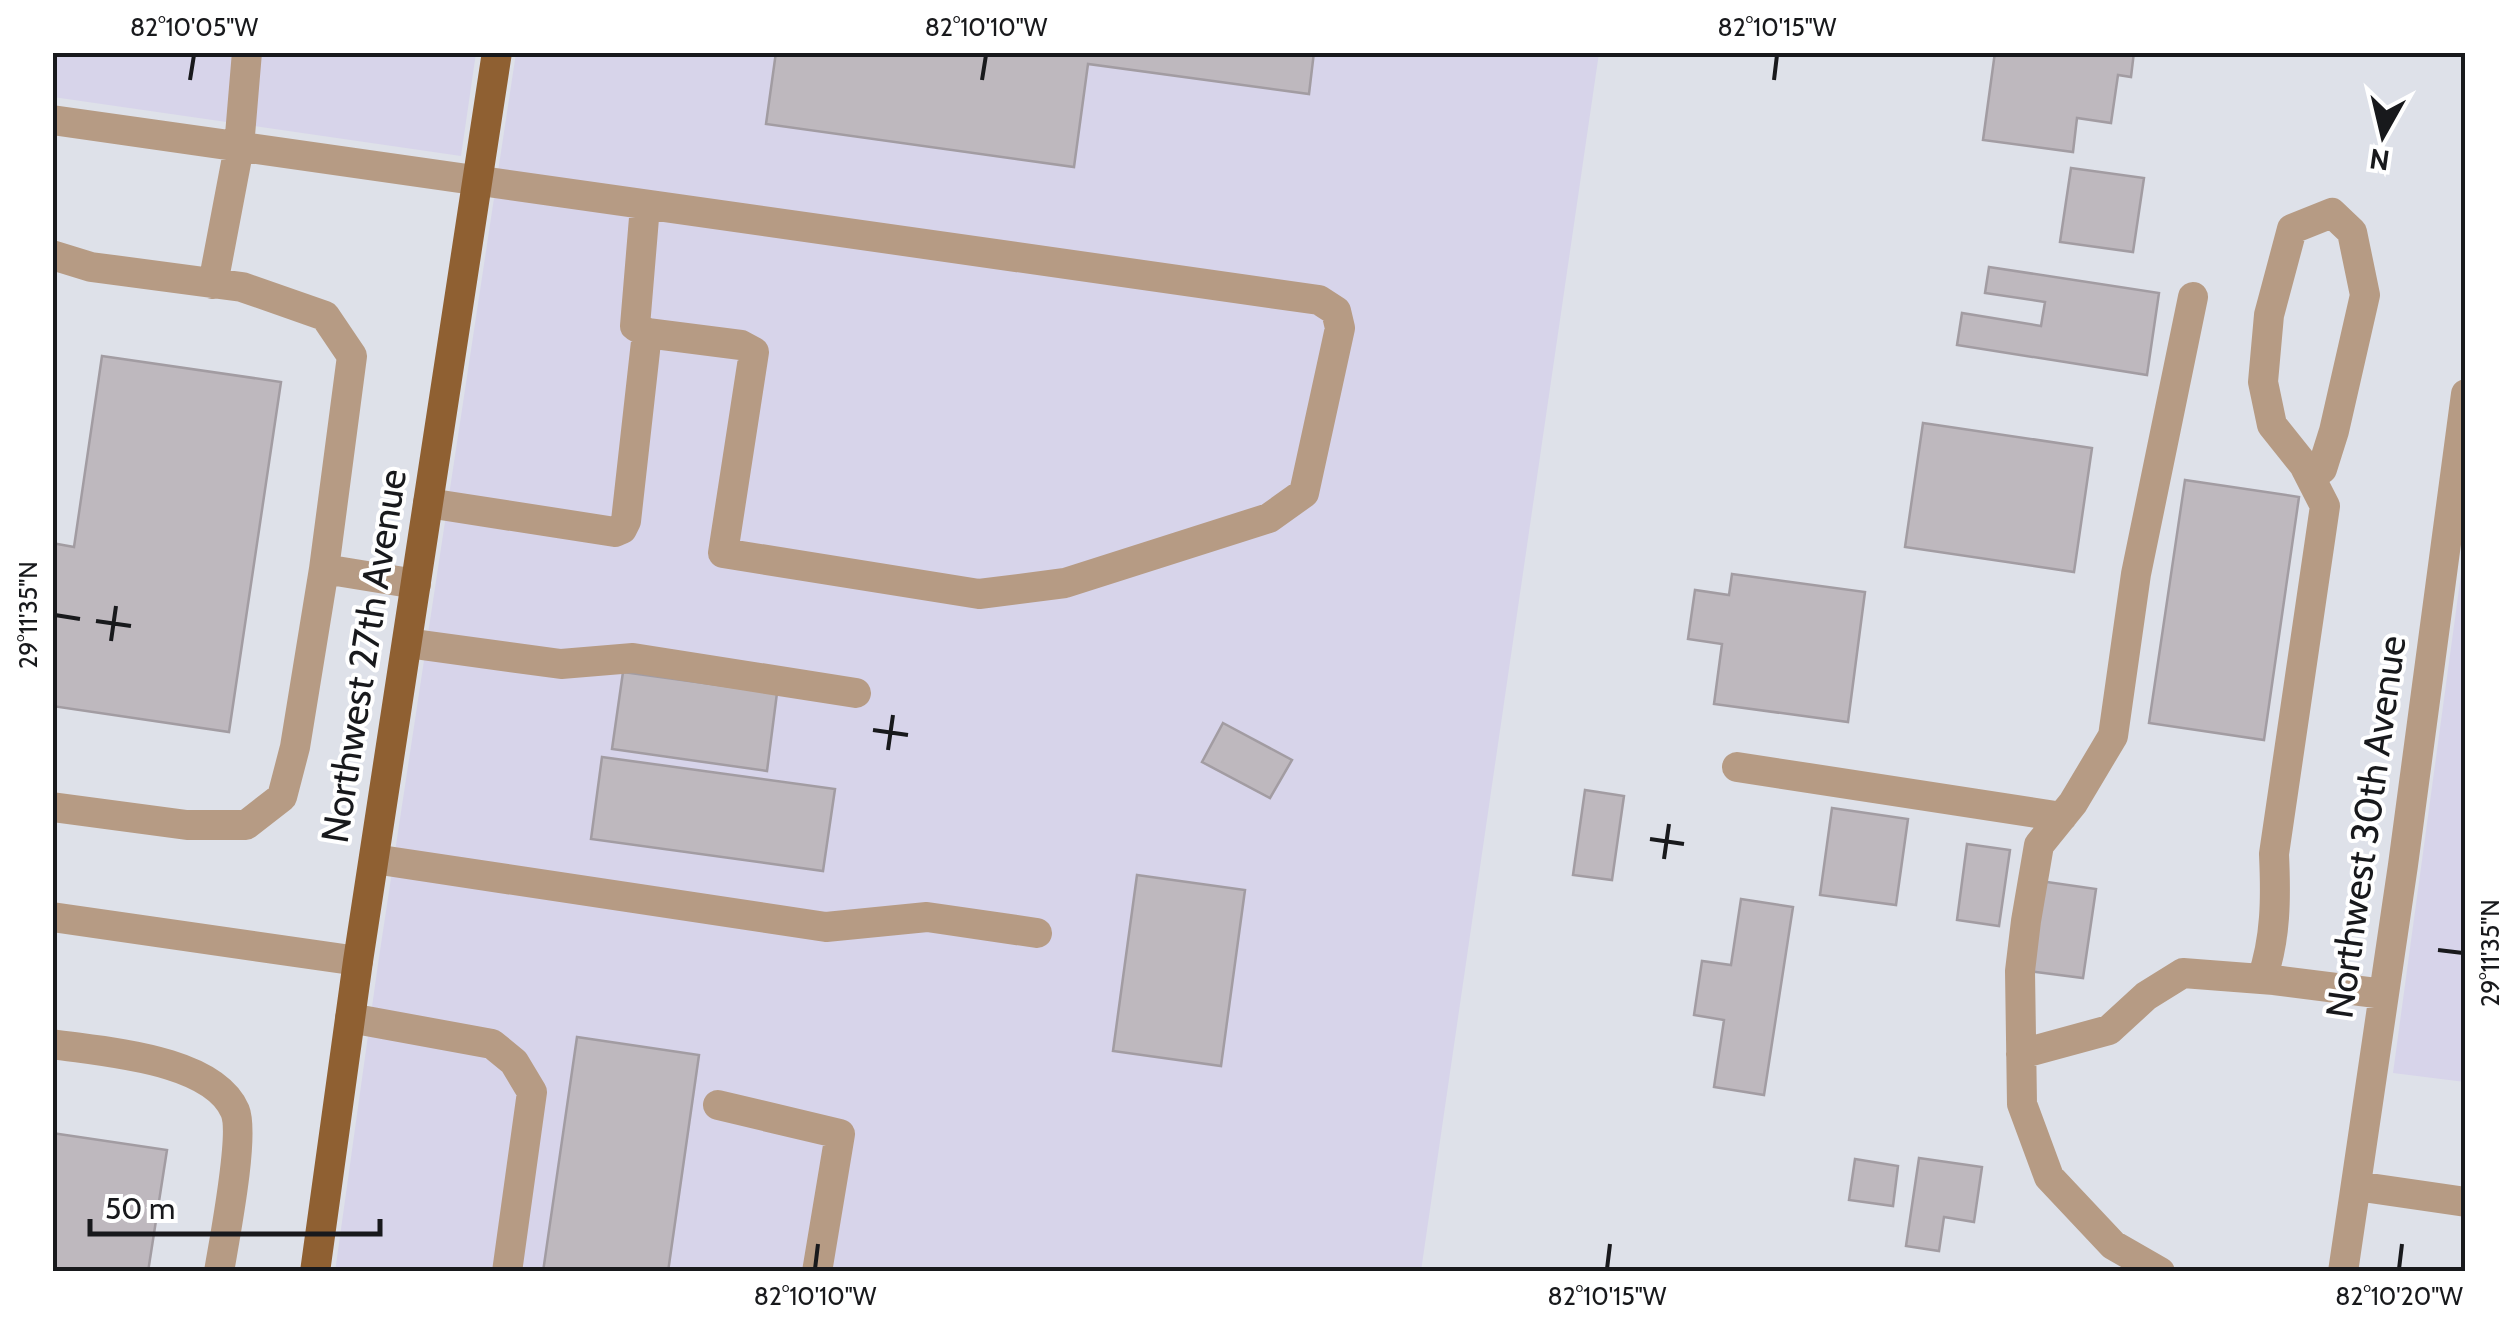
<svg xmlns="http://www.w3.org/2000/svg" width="2518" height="1324" viewBox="0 0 2518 1324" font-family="Cabin,sans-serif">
<rect width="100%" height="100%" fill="#dee1e9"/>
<path fill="#d7d4ea" d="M 53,53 L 476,53 L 461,156 L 53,97 Z
M 516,53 L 1599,53 L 1421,1271 L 335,1272 L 378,964 Z
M 2465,545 L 2466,1082 L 2465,1082 L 2393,1073 Z"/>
<path fill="#beb8be" stroke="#a29ca2" stroke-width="2.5" d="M 776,52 L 1314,52 L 1309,94 L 1088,64 L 1074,167 L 766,124 Z
M 1995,52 L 2134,52 L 2131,77 L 2118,75 L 2111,123 L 2077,118 L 2073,152 L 1983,140 Z
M 2071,168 L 2144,178 L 2133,252 L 2060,242 Z
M 1989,267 L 2159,293 L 2147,375 L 1957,345 L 1962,313 L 2041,326 L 2045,302 L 1985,293 Z
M 102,356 L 281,382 L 229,732 L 52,706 L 52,543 L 74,547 Z
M 1923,423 L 2092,448 L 2074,572 L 1905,547 Z
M 2185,480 L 2299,497 L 2264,740 L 2149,723 Z
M 1732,574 L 1865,592 L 1848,722 L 1714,704 L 1722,644 L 1688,639 L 1695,590 L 1729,595 Z
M 623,672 L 777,693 L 767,771 L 612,749 Z
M 1223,723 L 1292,760 L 1270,798 L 1202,762 Z
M 602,757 L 835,789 L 823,871 L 591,839 Z
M 1585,790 L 1624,796 L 1612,880 L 1573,875 Z
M 1832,808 L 1908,819 L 1896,905 L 1820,895 Z
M 1967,844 L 2010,850 L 1999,926 L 1957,920 Z
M 1137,875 L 1245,890 L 1221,1066 L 1113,1051 Z
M 2040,881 L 2096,889 L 2083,978 L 2028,971 Z
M 1741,899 L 1793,907 L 1764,1095 L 1714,1087 L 1724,1020 L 1694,1015 L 1702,961 L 1731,965 Z
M 577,1037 L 699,1055 L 668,1272 L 543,1272 Z
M 52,1133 L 167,1150 L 148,1272 L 52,1272 Z
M 1919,1158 L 1982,1167 L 1974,1222 L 1944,1217 L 1939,1251 L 1906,1246 Z
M 1855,1159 L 1898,1166 L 1893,1206 L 1849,1200 Z"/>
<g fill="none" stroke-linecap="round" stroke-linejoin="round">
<path stroke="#b69b84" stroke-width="30" d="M 52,120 L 1319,300 L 1336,311 L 1340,328 L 1304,493 L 1269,518 L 1065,583 L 979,594 L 723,553 L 754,352 L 741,345 L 647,333 L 635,326 L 645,206
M 52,255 L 91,267 L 242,287 L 325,316 L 352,356 L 324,569
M 213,284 L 239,147 L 247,52
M 428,503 L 615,532 L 622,529 L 626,521 L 647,333
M 407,643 L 561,664 L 633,658 L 856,693
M 1737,767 L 2062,817
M 52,807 L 187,825 L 246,825 L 282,797 L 295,747 L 324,569 L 416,584
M 374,859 L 826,927 L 927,917 L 1037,933
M 52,917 L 358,961
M 2262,979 C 2276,938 2276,898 2274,854 L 2325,506 L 2304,465 L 2272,425 L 2263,382 L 2269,315 L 2292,229 L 2332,213 L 2352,232 L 2365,295 L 2334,431 L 2322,469 L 2304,465
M 350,1018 L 492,1044 L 514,1062 L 532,1092 L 507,1272
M 52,1044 C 102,1052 212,1058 235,1111 C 245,1135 224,1241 219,1272
M 2021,1054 L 2109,1030 L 2146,996 L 2183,973 L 2274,980 L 2384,994
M 718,1105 L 840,1134 L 817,1272
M 2356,1186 L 2466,1202
M 2160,1272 L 2113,1245 L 2049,1177 L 2022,1104 L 2020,971 L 2026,921 L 2039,845 L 2073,803 L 2113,736 L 2136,574 L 2193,297
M 2343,1272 L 2403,865 L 2466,394"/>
<path stroke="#8f6032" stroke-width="30" d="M 315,1272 L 358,961 L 497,52"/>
</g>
<path fill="none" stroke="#18191c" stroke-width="4" d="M 190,80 L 194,55M 982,80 L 986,55M 1774,80 L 1777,55M 55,615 L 80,619M 96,621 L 131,626M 111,641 L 116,606M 873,730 L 908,735M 888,750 L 893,715M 1650,839 L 1684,844M 1664,859 L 1669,824M 2438,950 L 2463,953M 815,1269 L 818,1244M 1607,1269 L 1610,1244M 2399,1269 L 2402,1244"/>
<g text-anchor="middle" stroke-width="8" stroke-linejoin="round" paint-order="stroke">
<g font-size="38" fill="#18191c" stroke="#fff">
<text transform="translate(364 656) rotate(-81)" y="13">Northwest 27th Avenue</text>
<text transform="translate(2366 827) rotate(-82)" y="13">Northwest 30th Avenue</text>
</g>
</g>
<rect width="2518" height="1324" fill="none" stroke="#ffffff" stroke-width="110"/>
<g transform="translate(2383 135) rotate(188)" stroke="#ffffff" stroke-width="8" paint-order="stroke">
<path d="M0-8L18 38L0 25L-18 38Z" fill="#18191c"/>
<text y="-15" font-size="28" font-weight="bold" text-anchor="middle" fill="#18191c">N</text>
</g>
<path d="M90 1219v15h290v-15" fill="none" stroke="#18191c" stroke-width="5"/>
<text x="105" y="1219" font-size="30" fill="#18191c" stroke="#ffffff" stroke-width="8" paint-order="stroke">50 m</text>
<rect x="55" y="55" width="2408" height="1214" fill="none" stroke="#18191c" stroke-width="4"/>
<g font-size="25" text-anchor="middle" fill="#18191c">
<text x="194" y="36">82°10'05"W</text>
<text x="986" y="36">82°10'10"W</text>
<text x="1777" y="36">82°10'15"W</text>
<text transform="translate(28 615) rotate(-90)" y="9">29°11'35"N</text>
<text transform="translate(2490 953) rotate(-90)" y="9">29°11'35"N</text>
<text x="815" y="1305">82°10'10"W</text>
<text x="1607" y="1305">82°10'15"W</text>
<text x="2399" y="1305">82°10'20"W</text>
</g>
</svg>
